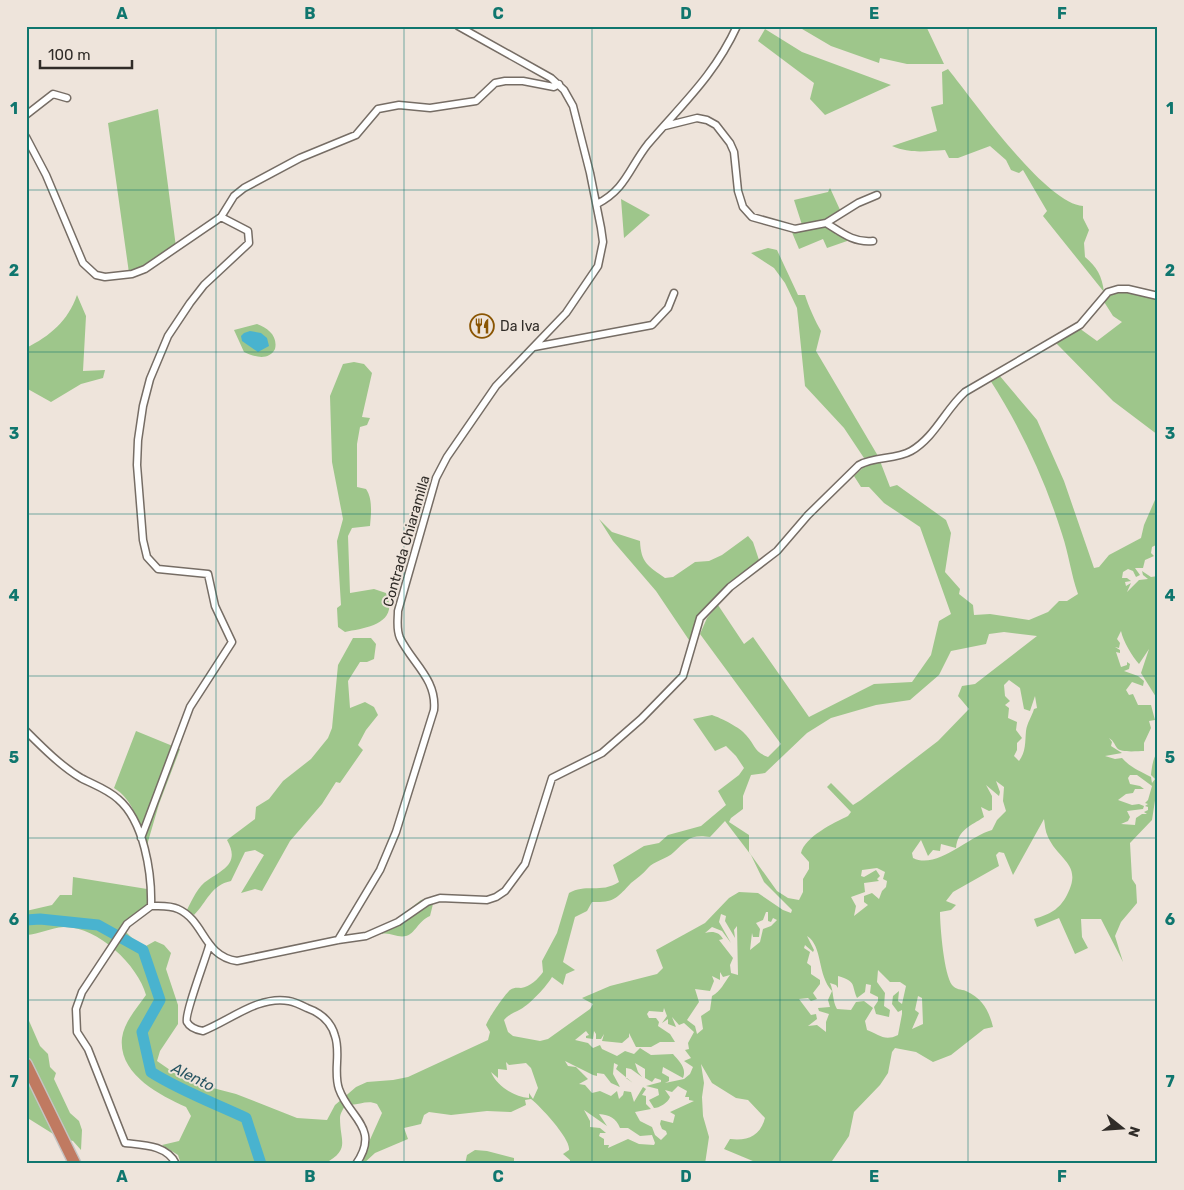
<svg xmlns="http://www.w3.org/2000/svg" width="1184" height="1190" viewBox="0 0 1184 1190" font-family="Rubik,sans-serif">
<rect width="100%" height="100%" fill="#eee4db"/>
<path fill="#9ec68b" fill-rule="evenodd" d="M 797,26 L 926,26 L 944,64 L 907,64 L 880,58 L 879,63 L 831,46 Z
M 765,29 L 802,52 L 891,85 L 825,115 L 810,99 L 814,83 L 758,41 Z
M 948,69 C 973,100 1045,203 1083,206 L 1083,218 L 1089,230 L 1084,243 L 1085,257 C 1097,267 1102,276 1104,292 C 1125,278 1135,289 1158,292 L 1158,435 L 1113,401 L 1056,343 L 1079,328 L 1097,341 L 1122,322 L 1113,316 L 1101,297 L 1104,292 L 1043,216 L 1047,211 L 1023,170 L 1019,173 L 1011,170 L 1006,160 L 990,146 L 958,158 L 949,158 L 945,150 C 926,151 911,154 892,146 L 937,131 L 931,107 L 943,104 L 942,72 Z
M 158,109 L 176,247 L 142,269 L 129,273 L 108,123 Z
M 830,188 L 841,212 L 831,218 L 836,235 L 841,234 L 850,240 L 827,248 L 823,239 L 799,249 L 791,230 L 803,228 L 794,200 L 828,192 Z
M 621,199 L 650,215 L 624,238 Z
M 768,248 L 777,250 L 798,295 L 805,295 C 808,305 816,323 821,331 L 816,351 L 878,456 L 864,458 L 844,428 L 805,386 L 797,308 L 785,283 L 774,268 L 751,253 Z
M 77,295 L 86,316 L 83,371 L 105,370 L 103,378 L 81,384 L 51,402 L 26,388 L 26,348 C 50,336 68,321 77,295 Z
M 257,324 C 268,328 278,336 275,349 C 269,361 254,357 244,352 L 234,330 Z
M 354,362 L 364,364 L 372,373 L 362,417 L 370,418 L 367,425 L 360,427 L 357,444 L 357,487 L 366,489 C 373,499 371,514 370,526 L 352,528 L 348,536 L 350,593 L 374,589 L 386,593 C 400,624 366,628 345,632 L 338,627 L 337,608 L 341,605 L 337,541 L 343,519 L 332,462 L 330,396 L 343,364 Z
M 999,375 L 1037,420 L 1064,481 L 1094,568 L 1099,567 L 1109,555 L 1141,538 L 1144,525 L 1158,493 L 1158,541 L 1155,541 L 1158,544 L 1152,547 L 1151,553 L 1154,556 L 1145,560 L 1143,568 L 1135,568 L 1140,575 L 1136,577 L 1133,571 L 1128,569 L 1123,572 L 1122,578 L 1127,578 L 1131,581 L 1125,582 L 1126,586 L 1131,583 L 1127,592 L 1139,580 L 1148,579 L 1143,575 L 1142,571 L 1151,577 L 1158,576 L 1158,694 L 1156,697 L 1141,673 L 1149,649 L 1139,664 C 1132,656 1123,641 1121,631 L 1117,639 L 1120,643 L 1119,648 L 1115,647 L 1120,650 L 1120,653 L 1116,652 L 1121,667 L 1127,665 L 1127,662 L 1130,664 L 1129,669 L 1124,671 L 1138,676 L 1144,681 L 1143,686 L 1132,682 L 1126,690 L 1129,695 L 1133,694 L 1138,705 L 1151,705 L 1155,720 L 1149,721 L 1151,728 L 1144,743 L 1144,751 C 1137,751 1121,753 1117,748 C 1114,744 1114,741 1109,738 L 1112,742 L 1111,746 L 1122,753 L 1105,756 L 1115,759 L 1122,758 C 1131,768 1140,771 1151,777 L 1152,783 L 1155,779 L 1151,775 C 1152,766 1153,758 1158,751 L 1158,781 L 1152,820 L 1130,843 L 1132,879 L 1136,885 L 1137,903 L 1121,922 L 1115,936 L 1123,962 L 1101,919 L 1081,919 L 1082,937 L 1088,948 L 1075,954 L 1059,918 L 1037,927 L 1034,919 C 1050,914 1059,910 1067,895 C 1083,864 1059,861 1048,837 C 1045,831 1045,825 1044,819 L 1013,875 L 1004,853 L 999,852 L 996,855 L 999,866 L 953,892 L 946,901 L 956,905 L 951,910 L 940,912 C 940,927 944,975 952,985 C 956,990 961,989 966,991 C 983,999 989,1011 993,1027 L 984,1029 L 951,1055 L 933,1062 L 916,1052 L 895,1048 L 892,1052 L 888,1073 L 880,1085 L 854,1112 L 849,1136 L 830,1164 L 760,1164 L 724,1149 L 730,1139 C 748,1141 760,1136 765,1118 L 748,1100 L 736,1098 L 712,1083 L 701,1064 L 704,1083 L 702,1097 L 703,1116 L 709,1137 L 705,1164 L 585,1164 L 576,1161 L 570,1164 L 570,1160 L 563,1154 L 569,1150 C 571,1139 540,1106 531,1099 L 525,1100 L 526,1105 L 511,1112 L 487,1111 L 451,1115 L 429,1112 L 424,1115 L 421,1124 L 404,1128 L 408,1139 L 375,1153 L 363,1164 L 359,1164 L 382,1113 L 377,1104 C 366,1099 357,1107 346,1104 C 344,1108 340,1113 340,1118 C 340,1143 351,1149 324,1164 L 181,1164 L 178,1155 L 162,1145 L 179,1141 L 191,1116 L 186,1107 C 159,1095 118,1074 122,1038 C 124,1022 137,1008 146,995 C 138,965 97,926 64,927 C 50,928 40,934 26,935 L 26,911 L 52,905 L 60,895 L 72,895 L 73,877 L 147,889 L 148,904 L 130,917 L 122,928 L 135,941 L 146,946 L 155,941 L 164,945 L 171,953 L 166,969 L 178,1005 L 178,1024 L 160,1051 L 157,1061 L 186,1081 L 236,1094 L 297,1118 L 327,1120 L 335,1105 L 356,1087 L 367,1082 L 393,1080 L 408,1077 L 488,1040 L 490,1032 L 486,1025 C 488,1019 505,994 510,990 C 515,987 517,988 521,988 C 530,987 538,979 543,972 L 542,961 L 557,933 L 569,893 C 587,883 600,894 619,882 L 613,865 L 644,846 L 659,843 L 668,835 L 701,826 L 726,805 L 718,791 L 739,775 L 744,768 L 736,756 L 726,746 L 715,751 L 693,719 L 712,715 C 721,718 741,728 746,735 C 756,746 753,751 768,757 L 781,744 L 700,634 L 707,618 L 718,605 L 744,644 L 753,637 L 809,717 L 874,684 L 912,682 L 931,655 L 939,621 L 951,614 L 920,527 L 884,503 L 869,487 L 861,487 L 854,476 L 866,465 L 880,461 L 890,487 L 897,485 L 946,520 L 951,533 L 945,572 L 960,589 L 959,594 L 973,605 L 974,615 L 990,614 L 1029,620 L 1048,612 L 1059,601 L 1067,601 L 1078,594 C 1071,574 1069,555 1062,534 C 1045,480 1021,428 990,380 ZM 1004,632 L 1037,636 L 975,684 L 962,686 L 958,696 L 969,709 L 938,741 L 861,800 L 853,805 L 831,783 L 827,787 L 851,812 L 848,816 C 833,823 805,837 801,853 L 809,862 L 809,869 L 803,879 L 803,892 L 799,900 L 788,898 L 777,891 L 749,852 L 749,835 L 729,822 L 731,818 L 743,809 L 743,796 L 751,775 L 765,773 L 807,733 L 831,718 L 876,705 L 910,700 L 939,675 L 951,651 L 986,644 L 989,634 ZM 1009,680 L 1020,688 L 1024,709 L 1030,711 L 1035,696 L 1037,708 L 1034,709 C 1032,716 1027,723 1026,731 C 1025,742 1026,752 1019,761 L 1014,756 L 1017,750 L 1017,743 L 1022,738 L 1016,730 L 1017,722 L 1008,718 L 1009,708 L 1005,705 L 1010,701 L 1005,696 L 1004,685 ZM 1130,775 L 1137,775 L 1152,786 L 1148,800 L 1145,803 L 1148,804 L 1145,806 L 1148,807 L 1148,810 L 1144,812 L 1147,814 L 1142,814 L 1136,818 L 1135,825 L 1121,824 L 1128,821 L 1130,817 L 1127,811 L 1143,809 L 1144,806 L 1139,804 L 1132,805 L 1118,800 L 1126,794 L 1133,793 L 1135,789 L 1144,789 L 1140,786 L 1130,784 L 1128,778 ZM 996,781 L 1004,787 L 1003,801 L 1006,811 L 997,820 L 992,830 C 969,836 937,870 913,858 L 912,853 L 921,840 L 928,856 L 933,850 L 940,851 L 941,844 L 956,848 C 958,829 971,826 984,817 L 981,807 L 989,811 L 992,810 L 992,796 L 986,785 L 999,796 L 1000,792 ZM 725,821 L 751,855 L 764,882 L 792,910 L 791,913 L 783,910 L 758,893 L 739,892 L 729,898 L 705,923 L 656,950 L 663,968 L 657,974 L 610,986 L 582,998 L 593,1004 L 590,1009 L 548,1039 L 540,1041 L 513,1036 L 508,1032 L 504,1020 C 509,1014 514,1013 521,1009 C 530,1004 547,986 552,977 L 563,985 L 566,974 L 575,970 L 563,962 L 575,917 L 587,911 L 592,902 C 614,903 617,898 631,883 C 637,878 643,874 648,868 C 654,861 667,859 674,852 C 687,840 690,834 710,837 ZM 877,868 L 885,872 L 883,879 L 887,881 L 886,887 L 882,891 L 879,899 L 872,893 L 864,896 L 864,902 L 868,905 L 854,916 L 856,906 L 851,897 L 865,892 L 864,883 L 879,881 L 877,879 L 880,876 L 876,870 L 864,877 L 861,876 L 862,870 ZM 766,912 L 768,912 L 768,921 L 771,922 L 773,918 L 777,920 L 771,926 L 763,929 L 760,942 L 750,950 L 752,933 L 753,937 L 759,937 L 760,929 L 756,923 L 763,920 ZM 721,914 L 726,916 L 725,921 L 735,938 L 734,930 L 737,926 L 738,975 L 731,973 L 730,965 L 733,958 L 719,940 L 723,939 C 719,932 713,931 705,933 L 712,927 L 722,931 L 731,943 L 719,922 ZM 807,936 C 823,946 817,975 832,991 L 828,1000 L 830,1007 L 818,1008 L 819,1011 L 829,1014 L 826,1022 L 826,1032 L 817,1025 L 808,1026 L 817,1019 L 816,1014 L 811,1015 L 799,999 L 808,998 L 811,1001 L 817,999 L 813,993 L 820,984 L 820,980 L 811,974 L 811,966 L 807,963 L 810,952 L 804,948 L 805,945 L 813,952 L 814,950 ZM 878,970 L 890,982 L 900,982 L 906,986 L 902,1004 L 898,1001 L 899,991 L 893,996 L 892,1004 L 898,1012 L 902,1010 L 902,1014 L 898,1035 C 884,1042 879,1034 867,1030 L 865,1021 L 873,1008 L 864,1001 L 856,1002 L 851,1010 L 837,1009 C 832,1000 834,992 830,983 L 836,985 L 838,988 L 838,976 C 857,982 851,984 857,998 L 865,992 L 866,984 L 871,985 L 870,993 L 878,997 L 878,1001 L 874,1007 L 876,1014 L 889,1017 L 890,1010 L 884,1006 L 885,993 L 877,982 ZM 720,972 L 723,977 L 730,975 C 724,983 721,991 712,996 L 710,1010 L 701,1016 L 703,1029 L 697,1034 L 695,1026 L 687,1020 L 699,1002 L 695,989 L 710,991 L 714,981 L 712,976 L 720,980 ZM 918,996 L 922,998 L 923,1024 L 912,1029 L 919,1013 L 915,1010 ZM 664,1008 L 667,1016 L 662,1023 L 668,1019 L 668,1024 L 676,1027 L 672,1017 L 679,1025 L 684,1023 L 694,1032 L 688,1043 L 689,1049 L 685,1050 L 691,1058 L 684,1061 L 693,1067 L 690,1074 L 684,1079 L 665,1083 L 669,1081 L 669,1077 L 662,1073 L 663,1067 L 683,1078 C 687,1068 679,1061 673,1054 L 651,1055 L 640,1048 L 634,1054 L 625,1051 L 617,1056 L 602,1049 L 600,1045 L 593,1048 L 588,1043 L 575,1040 L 586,1031 L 589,1035 L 586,1036 L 586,1038 L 593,1039 L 594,1031 L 596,1034 L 596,1039 L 601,1039 L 604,1034 L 602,1041 L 622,1043 L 629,1037 L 629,1033 L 636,1047 L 651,1047 L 660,1042 L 675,1042 L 670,1034 L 658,1026 L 659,1022 L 656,1018 L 649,1018 L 647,1014 L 649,1011 L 663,1012 ZM 565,1061 L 593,1075 L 597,1076 L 597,1073 L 604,1074 L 611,1083 L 620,1087 L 613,1074 L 614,1063 L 618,1065 L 616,1069 L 633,1083 L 626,1078 L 626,1068 L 631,1069 L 642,1077 L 638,1072 L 635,1063 L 645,1069 L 645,1078 L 652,1082 L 655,1078 L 661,1080 L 661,1082 L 646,1086 L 658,1089 L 659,1095 L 649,1100 L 654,1108 C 659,1108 668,1103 670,1097 L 665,1090 L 672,1092 L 678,1086 L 687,1091 L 685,1097 L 689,1097 L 689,1100 L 694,1101 L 670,1112 L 675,1115 L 673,1123 L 661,1120 L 660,1124 L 662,1129 L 666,1131 L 667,1134 L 661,1140 L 655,1135 L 652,1127 L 640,1121 L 635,1112 L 651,1109 L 646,1104 L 646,1096 L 642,1095 L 646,1089 L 643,1087 L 634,1102 L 631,1092 L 624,1091 L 623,1095 L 619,1099 L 617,1091 L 611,1096 L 600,1091 L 592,1093 L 585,1085 L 579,1084 L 588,1079 L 576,1067 L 568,1066 ZM 506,1062 L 509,1065 L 526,1063 L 531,1068 L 538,1088 L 533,1099 L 529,1093 L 529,1098 C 514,1097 497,1086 491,1072 L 498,1078 L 498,1069 L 507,1070 ZM 584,1110 L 607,1126 L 599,1114 C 610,1115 616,1118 620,1128 L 628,1128 L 640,1136 L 652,1135 L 655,1143 L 654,1145 L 639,1144 L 628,1139 L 608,1148 L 609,1145 L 604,1145 L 604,1139 L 599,1136 L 600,1133 L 606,1133 L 600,1128 L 590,1127 L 590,1121 Z
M 599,519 L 612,532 L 640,541 C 641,563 648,566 665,578 L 673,577 L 695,562 L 709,561 L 722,555 L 748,536 L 753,542 L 759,560 L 725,588 L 699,614 L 691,643 L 656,591 L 613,541 Z
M 353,638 L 371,638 L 376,644 L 374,659 L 367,662 L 360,662 L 348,681 L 350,708 L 365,702 L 374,707 L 378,715 L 366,730 L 358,745 L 363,750 L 340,783 L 336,782 L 322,804 L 290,841 L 262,891 L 255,889 L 241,893 L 264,855 L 255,850 L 245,852 L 231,881 C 211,885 207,902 194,915 L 187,910 C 192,900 198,886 208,880 C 224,869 240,863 227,840 L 255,819 L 256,807 L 269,799 L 283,781 L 311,759 L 328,738 L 332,728 L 338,665 Z
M 136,731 L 180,749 L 159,804 L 147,845 C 139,825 134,800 114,788 Z
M 435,896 L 430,916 C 418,921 415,934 406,936 C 397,938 390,932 382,934 L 381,931 L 421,900 Z
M 26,1014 L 40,1046 L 48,1054 L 50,1067 L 56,1073 L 54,1079 L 70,1113 L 79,1121 L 82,1130 L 81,1150 L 73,1141 L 58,1137 L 26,1117 Z
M 475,1150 L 487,1151 L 514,1158 L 514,1163 L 465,1164 L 467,1155 Z"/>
<path fill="#49b3cf" d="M 250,331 L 261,333 L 267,338 L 269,346 L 258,352 L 242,341 L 241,336 L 244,333 Z"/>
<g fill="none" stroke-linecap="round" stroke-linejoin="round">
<path stroke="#49b3cf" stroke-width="11" d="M 26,920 L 40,919 L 98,925 L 143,950 L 160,1000 L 142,1032 L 151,1072 C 181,1091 214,1103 246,1118 L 261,1164"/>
<g stroke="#766d65" stroke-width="9">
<path id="street" d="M 26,115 L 53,94 L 67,98
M 665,126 L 697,118 L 707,120 L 716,125 L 730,143 L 734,152 L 738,191 L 743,207 L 752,217 L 795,229 L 826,223 L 858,203 L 877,195
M 26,137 L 46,175 L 83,263 L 96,275 L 105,277 L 132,274 L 145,269 L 221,217
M 597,204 C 626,189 629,168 648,144 C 682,104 714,76 737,26
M 826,223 C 842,233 854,243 873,241
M 534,347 L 652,325 L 668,308 L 674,293
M 26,731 C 42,747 62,767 81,778 C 94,785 107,789 118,799 C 144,821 152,873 151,906
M 141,838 L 190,707 L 232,642 L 215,606 L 208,574 L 158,569 L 147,557 L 143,540 L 137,465 L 138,440 L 143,406 L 150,379 L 168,336 L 190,303 L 204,285 L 249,243 L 248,231 L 221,217 L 234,196 L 244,188 L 300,158 L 356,135 L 378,109 L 399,105 L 430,108 L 476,101 L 495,83 L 505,81 L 523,81 L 554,87 L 559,84
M 338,940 L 380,870 L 396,832 L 434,710 C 437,679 412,663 400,638 C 396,629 398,620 398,611 L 436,478 L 447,457 L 496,386 L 566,313 L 598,266 L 603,242 L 601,228 L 590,173 L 573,106 L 564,90 L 551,78 L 458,26
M 209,946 C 206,958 184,1015 187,1022 C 190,1028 197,1030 203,1031 C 229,1021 259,995 289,1001 C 295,1002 301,1005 307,1008 C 321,1013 331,1021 335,1036 C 341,1053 333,1072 339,1089 C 349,1118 381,1128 356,1164
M 176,1164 C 167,1145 143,1145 125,1143 L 88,1049 L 77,1032 L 76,1009 L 82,992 L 127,924 L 151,906 C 160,906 170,905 178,909 C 205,921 203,956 237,961 L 338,940 L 366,936 L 398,922 L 427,902 L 440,898 L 487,900 L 496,897 L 505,891 L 525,864 L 552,778 L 602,753 L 641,719 L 683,676 L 700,618 L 730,587 L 777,551 L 808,515 L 859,465 C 875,456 895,460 911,451 C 935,437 945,410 965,392 L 1080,325 L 1108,292 L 1118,289 L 1128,289 L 1158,296"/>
</g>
<g stroke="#c5c4c3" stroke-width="14">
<path id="highway" d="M 26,1064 L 75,1164"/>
</g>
<use href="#street" stroke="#fff" stroke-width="6"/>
<use href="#highway" stroke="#c07a61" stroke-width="11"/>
</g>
<path fill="none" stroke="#0f766e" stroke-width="1" stroke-opacity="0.55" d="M 216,26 L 216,1164M 404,26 L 404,1164M 592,26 L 592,1164M 780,26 L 780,1164M 968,26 L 968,1164M 26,190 L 1158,190M 26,352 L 1158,352M 26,514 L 1158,514M 26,676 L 1158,676M 26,838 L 1158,838M 26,1000 L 1158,1000"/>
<defs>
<g id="restaurant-ring" transform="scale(1.25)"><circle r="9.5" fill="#eee4db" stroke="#8a5503" stroke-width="1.5"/><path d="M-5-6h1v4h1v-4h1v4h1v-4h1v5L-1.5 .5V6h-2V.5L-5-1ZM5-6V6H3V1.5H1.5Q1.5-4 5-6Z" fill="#8a5503"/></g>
</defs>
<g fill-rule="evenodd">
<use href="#restaurant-ring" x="482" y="326"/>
</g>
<g text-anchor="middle" stroke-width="4" stroke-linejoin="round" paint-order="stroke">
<g font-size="14" fill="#302c28" stroke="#eee4db" text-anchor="start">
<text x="500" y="331">Da Iva</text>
</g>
<g font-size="14" fill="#302c28" stroke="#eee4db">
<text transform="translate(406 541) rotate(-74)" y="5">Contrada Chiaramilla</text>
</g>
<g font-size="15" font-style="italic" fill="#285562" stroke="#eee4db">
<text transform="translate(193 1077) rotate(26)" y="5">Alento</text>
</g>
</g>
<rect width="1184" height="1190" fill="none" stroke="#eee4db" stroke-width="55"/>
<g transform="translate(1122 1128) rotate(107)" stroke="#eee4db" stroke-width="4" paint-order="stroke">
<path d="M0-4L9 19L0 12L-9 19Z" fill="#302c28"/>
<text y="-8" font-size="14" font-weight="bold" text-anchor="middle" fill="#302c28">N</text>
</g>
<path d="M40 60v8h92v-8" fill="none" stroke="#302c28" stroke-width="2.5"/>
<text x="48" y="60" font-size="15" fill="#302c28" stroke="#eee4db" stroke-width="4" paint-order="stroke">100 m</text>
<rect x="28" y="28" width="1128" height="1134" fill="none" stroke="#0f766e" stroke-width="2"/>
<g font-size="16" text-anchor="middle" font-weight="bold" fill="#0f766e">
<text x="122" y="19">A</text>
<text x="310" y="19">B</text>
<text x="498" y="19">C</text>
<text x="686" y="19">D</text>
<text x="874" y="19">E</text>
<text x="1062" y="19">F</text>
<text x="14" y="114">1</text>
<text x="1170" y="114">1</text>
<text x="14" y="276">2</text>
<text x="1170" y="276">2</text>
<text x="14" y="439">3</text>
<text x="1170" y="439">3</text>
<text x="14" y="601">4</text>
<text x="1170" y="601">4</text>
<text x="14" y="763">5</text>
<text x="1170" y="763">5</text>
<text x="14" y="925">6</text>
<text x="1170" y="925">6</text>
<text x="14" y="1087">7</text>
<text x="1170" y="1087">7</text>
<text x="122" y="1182">A</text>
<text x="310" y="1182">B</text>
<text x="498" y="1182">C</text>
<text x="686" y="1182">D</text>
<text x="874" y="1182">E</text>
<text x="1062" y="1182">F</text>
</g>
</svg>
